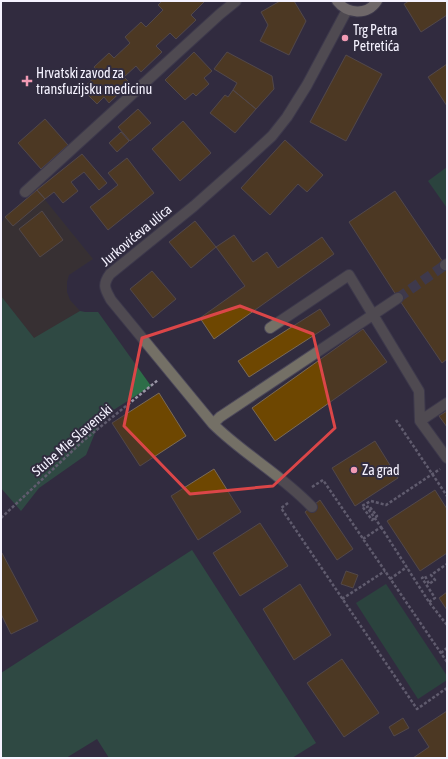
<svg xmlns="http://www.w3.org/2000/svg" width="448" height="759" viewBox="0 0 448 759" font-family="'Asap Condensed',sans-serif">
<rect width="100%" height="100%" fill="#312c3f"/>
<path fill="#3e3625" d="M 37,190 L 93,259 L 69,275 L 67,282 L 67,292 L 70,300 L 80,311 L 34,339 L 1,296 L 1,224 L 5,217 Z"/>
<path fill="#24603d" d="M 447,167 L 447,208 L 428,181 Z
M 386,584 L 447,676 L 447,680 L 418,699 L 356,603 Z"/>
<path fill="#2d6e48" d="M 1,296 L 34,338 L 80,311 L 85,312 L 98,312 L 151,386 L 101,418 L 86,455 L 39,488 L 21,511 L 1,488 Z
M 192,550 L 316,743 L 292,758 L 109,758 L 97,739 L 66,758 L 1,758 L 1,673 Z"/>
<path fill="#6e4701" stroke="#7a6a57" d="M 162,1 L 205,1 L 191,15 L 196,20 L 176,39 L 170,33 L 156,46 L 162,52 L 141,72 L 136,66 L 124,77 L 130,83 L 109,103 L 104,97 L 97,104 L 82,89 L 99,73 L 94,67 L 109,53 L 114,58 L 130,43 L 125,37 L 141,22 L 146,27 L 163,10 L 158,5 Z
M 280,1 L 294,1 L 306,21 L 289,55 L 260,41 L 268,25 L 261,12 Z
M 409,1 L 447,1 L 447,15 L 421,32 L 404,4 Z
M 194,52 L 212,71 L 204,78 L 209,84 L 196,96 L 193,93 L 185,100 L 165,80 Z
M 227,52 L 272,76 L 274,89 L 256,109 L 233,90 L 237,83 L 214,69 Z
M 346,55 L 382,74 L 346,141 L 310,122 Z
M 447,64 L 447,106 L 428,77 Z
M 233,90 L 256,109 L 235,133 L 210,113 L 225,95 L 228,97 Z
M 138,109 L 151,123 L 130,141 L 118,127 Z
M 45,119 L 68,145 L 41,169 L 18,143 Z
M 183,121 L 211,153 L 180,181 L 152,149 Z
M 121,132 L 129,141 L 117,152 L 109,143 Z
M 285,140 L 323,175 L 307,192 L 298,184 L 270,215 L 241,188 Z
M 82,154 L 107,183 L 99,190 L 84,172 L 71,182 L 78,191 L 63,203 L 54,192 L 45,199 L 37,190 Z
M 127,158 L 154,193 L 108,230 L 90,207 L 118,185 L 108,173 Z
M 37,190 L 45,199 L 13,226 L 5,217 Z
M 395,191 L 447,268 L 447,359 L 442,363 L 398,298 L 349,222 Z
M 42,211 L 63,240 L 40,257 L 19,229 Z
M 195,221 L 216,247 L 191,268 L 169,242 Z
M 234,235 L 253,262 L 267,252 L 278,268 L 322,237 L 334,254 L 214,339 L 200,318 L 245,286 L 216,247 Z
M 152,271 L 176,299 L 153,318 L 130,289 Z
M 320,309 L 330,325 L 249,377 L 238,361 Z
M 363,329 L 387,362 L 275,441 L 252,408 Z
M 159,393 L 186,436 L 140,466 L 112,423 Z
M 447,411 L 447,427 L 439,416 Z
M 375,441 L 398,478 L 355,506 L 332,468 Z
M 214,469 L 241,512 L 198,540 L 171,496 Z
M 435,490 L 447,509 L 447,553 L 420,571 L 387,521 Z
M 320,500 L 353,549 L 337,560 L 305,512 Z
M 260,523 L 288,566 L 240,596 L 213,553 Z
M 2,553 L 38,621 L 11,634 L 1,614 L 1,554 Z
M 346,571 L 358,575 L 353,588 L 341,584 Z
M 300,584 L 331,635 L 294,660 L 263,609 Z
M 447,592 L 447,610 L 439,598 Z
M 342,659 L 379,713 L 344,737 L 307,683 Z
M 447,711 L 447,758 L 413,758 L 429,747 L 418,730 Z
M 403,718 L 409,728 L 394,736 L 389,727 Z"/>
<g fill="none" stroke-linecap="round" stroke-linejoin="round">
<path stroke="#4e4a5c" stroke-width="10" stroke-dasharray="10 5" stroke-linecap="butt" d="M 398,298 L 445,265"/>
<g stroke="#4c485a" stroke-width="12">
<path id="minor" d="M 25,192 L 220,14 L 236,1
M 445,265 L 447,264
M 270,328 L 349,275 L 419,391 L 420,421 L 447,458
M 420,421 L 447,403
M 213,424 L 220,417 L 398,298
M 312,507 C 282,475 243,454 213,424 L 111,300 C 105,289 102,285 110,274 L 194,206 L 247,159 L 272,136 L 287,117 L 307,85 L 347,10"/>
</g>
<g stroke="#4c485a" stroke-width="12">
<path id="major" d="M 337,1 C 347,14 367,16 377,1"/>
</g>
<path stroke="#9a96a6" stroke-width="2.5" stroke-dasharray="3 2" stroke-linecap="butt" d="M 396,420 L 447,496
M 312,487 L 323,480 L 447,662
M 288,503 L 281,508 L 417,709 L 447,688
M 1,518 L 83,441 L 158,380
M 381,527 L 429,602 L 447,625
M 363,539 L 381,527 L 367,507 L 369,506 L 377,516 L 372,520 L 362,506 L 371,501 L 386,505 L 440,469
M 390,579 L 407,567
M 342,599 L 385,571
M 429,602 L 435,598 L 422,578 L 425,576 L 429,584 L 435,580 L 431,575 L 447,564
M 441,653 L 447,648"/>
<use href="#minor" stroke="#747066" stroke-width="10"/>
<use href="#major" stroke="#b8b09b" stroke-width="10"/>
</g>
<path d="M0 0H448V759H0ZM 240,306 L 313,334 L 335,428 L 273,486 L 190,494 L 124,426 L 142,338 Z" fill="#312c3f" fill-opacity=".55" fill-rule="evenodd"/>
<path fill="none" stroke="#db4648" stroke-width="3" stroke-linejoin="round" d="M 240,306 L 313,334 L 335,428 L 273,486 L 190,494 L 124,426 L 142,338 Z"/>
<g fill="#f19ab4" stroke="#312c3f" stroke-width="1.5">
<circle cx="345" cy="38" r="4"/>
<path d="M25 75h4v4h4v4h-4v4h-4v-4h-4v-4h4z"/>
<circle cx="354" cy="470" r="4"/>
</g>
<g text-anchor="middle" stroke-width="4" stroke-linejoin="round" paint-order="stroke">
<g font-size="14" fill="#f5f2ff" stroke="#312c3f" text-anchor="start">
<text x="353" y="35">Trg Petra<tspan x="353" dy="16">Petretića</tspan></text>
<text x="36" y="78">Hrvatski zavod za<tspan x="36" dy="16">transfuzijsku medicinu</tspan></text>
<text x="362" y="475">Za grad</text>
</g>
<g font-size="14" fill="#f5f2ff" stroke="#312c3f">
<text transform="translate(136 235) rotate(-40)" y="5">Jurkovićeva ulica</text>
<text transform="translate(72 440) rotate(-41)" y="5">Stube Mie Slavenski</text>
</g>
</g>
<rect width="448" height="759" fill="none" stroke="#f5f2ff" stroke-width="4"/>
</svg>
